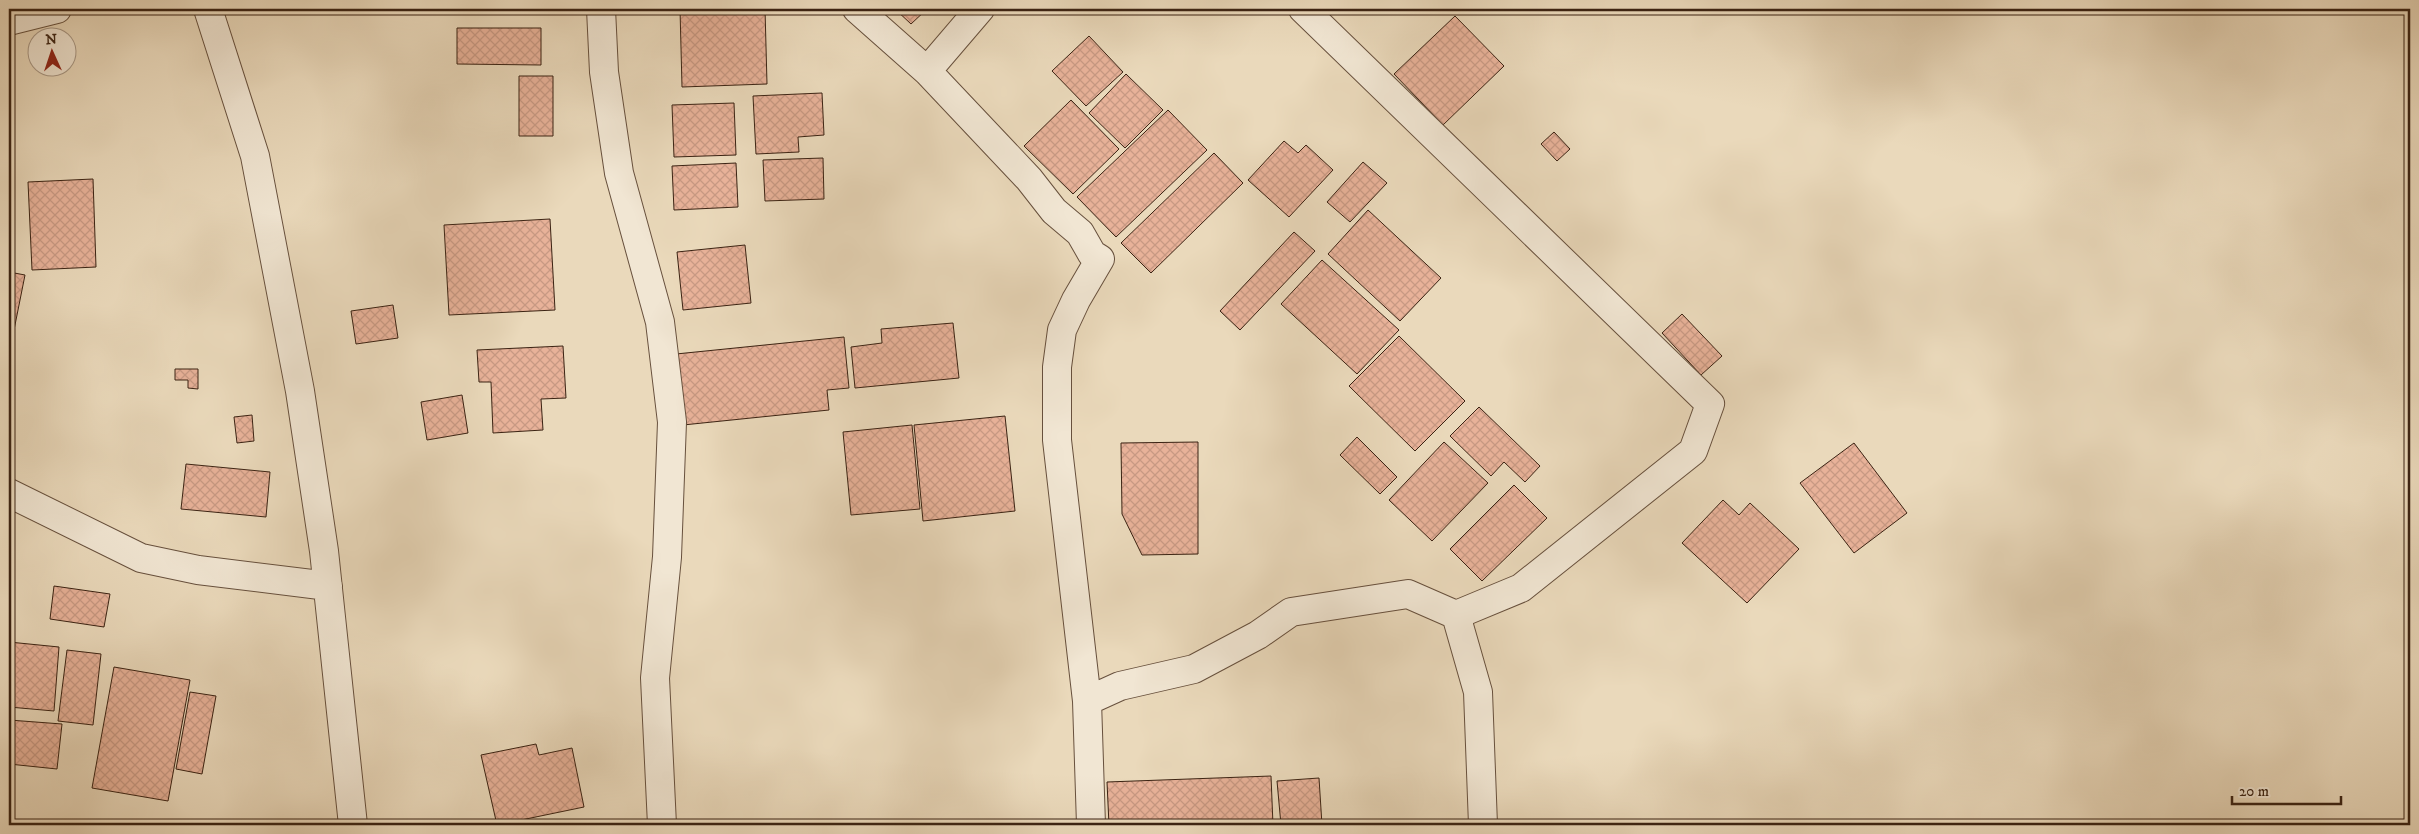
<svg xmlns="http://www.w3.org/2000/svg" width="2419" height="834" viewBox="0 0 2419 834" font-family="'IM FELL DW Pica',serif">
<defs>
<pattern id="building-cross-hatch" width="8" height="8" patternUnits="userSpaceOnUse" patternTransform="scale(1.25)"><rect width="8" height="8" fill="#e8b299"/><path d="M0 0l8 8M0 8l8-8" fill="none" stroke="#c89983"/></pattern>
</defs>
<rect width="100%" height="100%" fill="#ead9bb"/>
<filter id="stains"><feTurbulence type="fractalNoise" baseFrequency=".004" numOctaves="4"/><feColorMatrix values="0 0 0 0 .2 0 0 0 0 .09 0 0 0 0 .02 0 0 0 .5 -.17"/></filter>
<radialGradient id="worn" r=".72"><stop offset=".6" stop-color="#630" stop-opacity="0"/><stop offset="1" stop-color="#630" stop-opacity=".3"/></radialGradient>
<path fill="url(#building-cross-hatch)" stroke="#3b2313" d="M 680,9 L 765,9 L 767,84 L 682,87 Z
M 895,9 L 927,9 L 911,24 Z
M 1455,16 L 1504,66 L 1443,125 L 1394,74 Z
M 457,28 L 541,28 L 541,65 L 457,64 Z
M 1089,36 L 1123,72 L 1086,106 L 1052,71 Z
M 1126,74 L 1163,110 L 1125,148 L 1089,113 Z
M 519,76 L 553,76 L 553,136 L 519,136 Z
M 822,93 L 824,135 L 798,137 L 799,152 L 756,154 L 753,96 Z
M 1071,100 L 1119,149 L 1073,194 L 1024,146 Z
M 734,103 L 736,155 L 674,157 L 672,105 Z
M 1168,110 L 1207,150 L 1116,237 L 1077,197 Z
M 1554,132 L 1570,149 L 1557,161 L 1541,144 Z
M 1284,141 L 1298,153 L 1306,145 L 1333,170 L 1289,217 L 1248,180 Z
M 1214,153 L 1243,183 L 1151,273 L 1121,243 Z
M 823,158 L 824,199 L 765,201 L 763,160 Z
M 1363,162 L 1387,183 L 1350,222 L 1327,202 Z
M 736,163 L 738,207 L 674,210 L 672,166 Z
M 93,179 L 96,267 L 32,270 L 28,182 Z
M 1368,210 L 1441,278 L 1400,321 L 1328,254 Z
M 550,219 L 555,310 L 449,315 L 444,225 Z
M 1294,232 L 1315,251 L 1240,330 L 1220,311 Z
M 745,245 L 751,303 L 683,310 L 677,252 Z
M 1322,260 L 1399,330 L 1357,374 L 1281,304 Z
M 9,272 L 25,275 L 13,335 L 9,334 Z
M 393,305 L 398,338 L 356,344 L 351,311 Z
M 1682,314 L 1722,356 L 1701,375 L 1662,333 Z
M 953,323 L 959,378 L 855,388 L 851,347 L 882,343 L 881,329 Z
M 1399,336 L 1465,401 L 1415,451 L 1349,386 Z
M 844,337 L 849,388 L 827,390 L 829,410 L 683,425 L 676,354 Z
M 563,346 L 566,398 L 541,399 L 543,430 L 493,433 L 491,382 L 479,382 L 477,350 Z
M 175,369 L 198,369 L 198,389 L 188,388 L 188,380 L 175,380 Z
M 462,395 L 468,433 L 427,440 L 421,402 Z
M 1479,407 L 1540,466 L 1525,482 L 1504,462 L 1491,476 L 1450,436 Z
M 252,415 L 254,441 L 237,443 L 234,417 Z
M 1005,416 L 1015,511 L 923,521 L 914,425 Z
M 912,425 L 920,509 L 851,515 L 843,432 Z
M 1357,437 L 1397,477 L 1380,494 L 1340,455 Z
M 1198,442 L 1198,554 L 1142,555 L 1122,514 L 1121,443 Z
M 1444,442 L 1488,483 L 1432,541 L 1389,500 Z
M 1854,443 L 1907,513 L 1854,553 L 1800,483 Z
M 186,464 L 270,472 L 266,517 L 181,509 Z
M 1514,485 L 1547,518 L 1482,581 L 1450,549 Z
M 1723,500 L 1739,515 L 1750,503 L 1799,549 L 1747,603 L 1682,543 Z
M 54,586 L 110,594 L 104,627 L 50,619 Z
M 9,642 L 59,647 L 54,711 L 9,707 Z
M 67,650 L 101,654 L 93,725 L 58,721 Z
M 114,667 L 190,680 L 168,801 L 92,788 Z
M 190,692 L 216,696 L 202,774 L 176,769 Z
M 9,720 L 62,724 L 57,769 L 9,764 Z
M 536,744 L 539,755 L 572,748 L 584,807 L 497,825 L 481,755 Z
M 1271,776 L 1273,825 L 1109,825 L 1107,782 Z
M 1319,778 L 1322,825 L 1281,825 L 1277,781 Z
M 1629,820 L 1629,825 L 1565,825 Z"/>
<g fill="none" stroke-linecap="round" stroke-linejoin="round">
<g stroke="#67503d" stroke-width="30">
<path id="minor" d="M 208,9 L 255,156 L 300,391 L 324,551 L 353,825
M 601,9 L 604,72 L 619,173 L 660,322 L 672,422 L 667,557 L 655,678 L 662,825
M 857,9 L 927,71 L 1029,179 L 1054,211 L 1080,233 L 1092,254 L 1100,259 L 1076,300 L 1062,330 L 1057,367 L 1057,440 L 1087,701 L 1091,825
M 1303,9 L 1710,404 L 1693,451 L 1521,588 L 1456,615
M 9,21 L 57,9
M 927,71 L 980,9
M 9,493 L 141,558 L 198,570 L 328,586
M 1087,701 L 1120,686 L 1194,669 L 1258,635 L 1291,612 L 1408,594 L 1456,615 L 1478,692 L 1483,825"/>
</g>
<use href="#minor" stroke="#f1e6d3" stroke-width="28"/>
</g>
<rect width="2419" height="834" fill="none" stroke="#ead9bb" stroke-width="30"/>
<rect x="10" y="10" width="2399" height="814" fill="none" stroke="#3b2313" stroke-width="2.5"/>
<rect x="15" y="15" width="2389" height="804" fill="none" stroke="#3b2313"/>
<g transform="translate(52 52) rotate(357)"><circle r="24" fill="#f1e6d3" stroke="#a89886"/>
<path d="M0-4L9 19L0 12L-9 19Z" fill="#8f2418"/>
<text y="-8" font-size="14" font-weight="bold" text-anchor="middle" fill="#3b2313">N</text>
</g>
<path d="M2232 796v8h109v-8" fill="none" stroke="#3b2313" stroke-width="2.5"/>
<text x="2239" y="796" font-size="15" fill="#3b2313" stroke="#f1e6d3" stroke-width="4" paint-order="stroke">20 m</text>
<rect width="100%" height="100%" filter="url(#stains)"/>
<rect width="100%" height="100%" fill="url(#worn)"/>
</svg>
